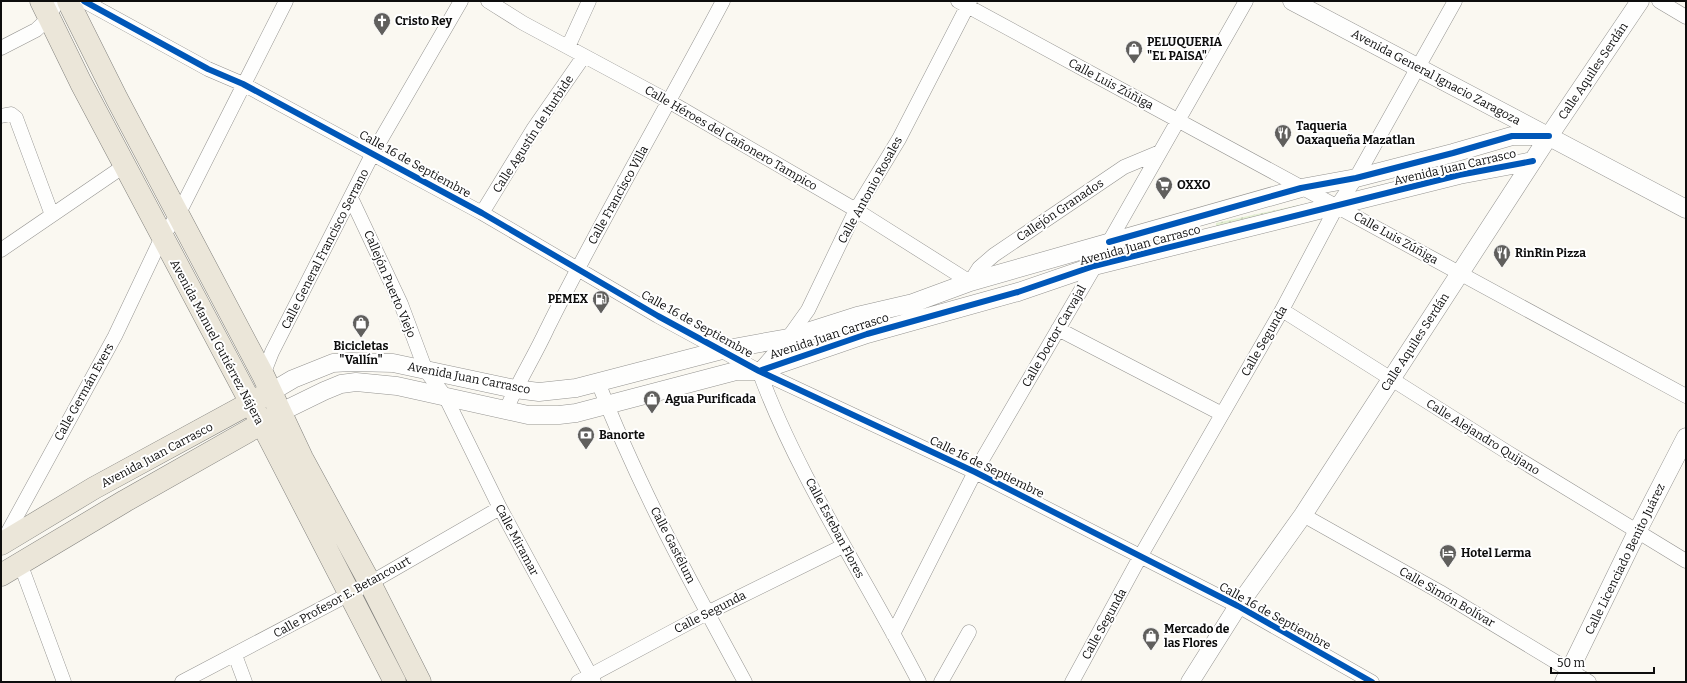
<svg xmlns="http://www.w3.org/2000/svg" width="1687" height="683" viewBox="0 0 1687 683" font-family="Bitter,serif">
<defs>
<pattern id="park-dots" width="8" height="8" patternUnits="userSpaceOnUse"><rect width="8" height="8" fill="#e3efd2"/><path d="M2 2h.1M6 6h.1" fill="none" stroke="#c2ccb3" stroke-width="1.8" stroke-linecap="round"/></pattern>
</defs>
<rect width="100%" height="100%" fill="#faf8f1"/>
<path fill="url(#park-dots)" d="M 1299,205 L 1301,211 L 1216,229 L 1216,223 Z"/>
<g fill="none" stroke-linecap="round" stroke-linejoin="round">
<g stroke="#949390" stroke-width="15">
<path id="minor" d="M 84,1 L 208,69 L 243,84 L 482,213 L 658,316 L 759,371 L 975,472 L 1238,606 L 1372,682
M 488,1 L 523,23 L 670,102 L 856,210 L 970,282
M 958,1 L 1686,396
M 1659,1 L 1686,17
M 568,47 L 589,1
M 1,48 L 36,30 L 49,18 L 57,1
M 1,116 L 11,114 L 16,118 L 52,215
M 351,198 L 401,304 L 426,371 L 445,396 L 500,508 L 594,682
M 482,213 L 534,128 L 584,56
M 1,250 L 124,166
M 970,282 L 979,268 L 994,255 L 1124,167 L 1160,152
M 1282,310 L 1507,452 L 1686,561
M 1058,329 L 1222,414
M 263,375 L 272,352 L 373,153 L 461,1
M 598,382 C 638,486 692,585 745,682
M 506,410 C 518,382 534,357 547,329 C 602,218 665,111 723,1
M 1303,515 L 1440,592 L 1589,682
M 3,541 L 115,336 L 162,237 L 178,215 L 286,1
M 20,563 L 64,682
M 893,634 L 975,472 L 1109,242 L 1246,1
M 235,655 L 245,682
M 182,682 L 370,583 L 500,508
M 578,682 L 707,613 L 843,546
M 919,682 C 866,578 799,480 759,371 L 788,338 L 808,310 L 856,210 L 899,139 L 970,1
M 941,682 L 969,632
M 1072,682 L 1140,557 L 1282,310 L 1337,206 L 1356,178 L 1455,1"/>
</g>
<g stroke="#949390" stroke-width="19">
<path id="tertiary" d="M 1292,1 L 1686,209
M 271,392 L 293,379 L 333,363 L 352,362 L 393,363 L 515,389 L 539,392 L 576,388 L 722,350 L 788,338 L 857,316 L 913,303 L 970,282 L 1301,188 L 1356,178 L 1453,153 L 1512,136 L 1549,136
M 281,412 L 324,391 L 341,384 L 356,382 L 397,386 L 528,415 L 559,415 L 576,413 L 736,371 L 759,371 L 867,334 L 1018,292 L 1094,266 L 1459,175 L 1533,161
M 1190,682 L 1238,606 L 1303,515 L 1549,136 L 1640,1
M 1564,682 L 1638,530 L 1686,437"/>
</g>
<g stroke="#81807d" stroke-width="23">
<path id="primary" d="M 41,1 L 81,83 L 262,424 L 395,682
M 68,1 L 117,99 L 263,375 L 302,458 L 370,583 L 420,682
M 1,544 L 94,488 L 263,396
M 1,575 L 125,501 L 275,416"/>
</g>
<use href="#minor" stroke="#fefefd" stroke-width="14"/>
<use href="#tertiary" stroke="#fefefd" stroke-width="18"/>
<use href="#primary" stroke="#ebe6d9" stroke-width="22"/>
<g stroke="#fff" stroke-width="8">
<path id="cycleway" d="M 84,1 L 208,69 L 243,84 L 482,213 L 658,316 L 759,371 L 975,472 L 1238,606 L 1372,682
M 1109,242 L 1301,188 L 1356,178 L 1453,153 L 1512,136 L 1549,136
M 759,371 L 867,334 L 1018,292 L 1094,266 L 1459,175 L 1533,161"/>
</g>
<use href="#cycleway" stroke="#0057b8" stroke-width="6"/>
</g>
<defs>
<g id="church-pin" transform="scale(0.9)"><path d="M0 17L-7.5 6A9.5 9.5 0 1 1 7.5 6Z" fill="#605f5d" stroke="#fff"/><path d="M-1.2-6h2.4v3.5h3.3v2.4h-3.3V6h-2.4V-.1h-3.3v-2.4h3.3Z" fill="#fff"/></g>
<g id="shop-pin" transform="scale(0.9)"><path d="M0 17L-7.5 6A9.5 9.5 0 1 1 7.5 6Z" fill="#605f5d" stroke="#fff"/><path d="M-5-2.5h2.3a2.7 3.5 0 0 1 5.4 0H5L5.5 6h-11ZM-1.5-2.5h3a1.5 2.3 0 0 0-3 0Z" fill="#fff"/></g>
<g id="restaurant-pin" transform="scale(0.9)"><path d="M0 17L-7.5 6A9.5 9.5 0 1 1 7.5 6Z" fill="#605f5d" stroke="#fff"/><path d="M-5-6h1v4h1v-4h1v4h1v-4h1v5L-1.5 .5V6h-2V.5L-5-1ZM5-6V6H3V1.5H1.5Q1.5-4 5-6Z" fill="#fff"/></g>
<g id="supermarket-pin" transform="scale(0.9)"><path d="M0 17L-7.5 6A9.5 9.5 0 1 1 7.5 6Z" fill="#605f5d" stroke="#fff"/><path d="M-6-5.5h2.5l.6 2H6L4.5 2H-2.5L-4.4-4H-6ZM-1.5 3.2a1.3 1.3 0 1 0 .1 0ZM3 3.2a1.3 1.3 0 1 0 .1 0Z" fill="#fff"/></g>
<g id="fuel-pin" transform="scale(0.9)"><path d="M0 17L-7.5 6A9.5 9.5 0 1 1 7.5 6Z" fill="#605f5d" stroke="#fff"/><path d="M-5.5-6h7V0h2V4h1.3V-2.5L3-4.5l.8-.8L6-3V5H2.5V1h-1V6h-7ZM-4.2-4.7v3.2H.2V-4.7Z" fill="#fff"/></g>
<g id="bank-pin" transform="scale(0.9)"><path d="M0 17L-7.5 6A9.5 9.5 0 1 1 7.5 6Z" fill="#605f5d" stroke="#fff"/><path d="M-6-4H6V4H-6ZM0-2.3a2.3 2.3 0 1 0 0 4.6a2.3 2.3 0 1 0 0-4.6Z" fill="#fff"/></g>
<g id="hotel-pin" transform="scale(0.9)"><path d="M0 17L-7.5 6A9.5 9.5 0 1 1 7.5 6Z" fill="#605f5d" stroke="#fff"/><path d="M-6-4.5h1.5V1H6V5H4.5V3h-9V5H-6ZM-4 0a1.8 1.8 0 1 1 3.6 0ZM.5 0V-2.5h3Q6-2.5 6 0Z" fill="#fff"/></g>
</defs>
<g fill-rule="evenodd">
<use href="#church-pin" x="382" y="21"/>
<use href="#shop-pin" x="1134" y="49"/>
<use href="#restaurant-pin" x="1283" y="133"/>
<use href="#supermarket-pin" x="1164" y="185"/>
<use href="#restaurant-pin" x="1502" y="253"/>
<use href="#fuel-pin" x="601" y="299"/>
<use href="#shop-pin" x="361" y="323"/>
<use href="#shop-pin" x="652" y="399"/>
<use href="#bank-pin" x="586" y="435"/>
<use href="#hotel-pin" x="1448" y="553"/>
<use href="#shop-pin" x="1151" y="636"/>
</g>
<g text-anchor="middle" stroke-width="4" stroke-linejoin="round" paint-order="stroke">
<g font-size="12" font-weight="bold" fill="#0d0d0d" stroke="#fff" text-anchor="start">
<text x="395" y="25">Cristo Rey</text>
<text x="1147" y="46">PELUQUERIA<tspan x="1147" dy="14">"EL PAISA"</tspan></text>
<text x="1296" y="130">Taqueria<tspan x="1296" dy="14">Oaxaqueña Mazatlan</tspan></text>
<text x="1177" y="189">OXXO</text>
<text x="1515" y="257">RinRin Pizza</text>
<text x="588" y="303" text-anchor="end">PEMEX</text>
<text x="361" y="350" text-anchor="middle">Bicicletas<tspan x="361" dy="14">"Vallín"</tspan></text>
<text x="665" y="403">Agua Purificada</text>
<text x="599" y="439">Banorte</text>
<text x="1461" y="557">Hotel Lerma</text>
<text x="1164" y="633">Mercado de<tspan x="1164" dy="14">las Flores</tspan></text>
</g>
<g font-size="12" fill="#0d0d0d" stroke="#fff">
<text transform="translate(1593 71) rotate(-56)" y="4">Calle Aquiles Serdán</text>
<text transform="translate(1436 77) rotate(28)" y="4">Avenida General Ignacio Zaragoza</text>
<text transform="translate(1111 84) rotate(28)" y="4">Calle Luis Zúñiga</text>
<text transform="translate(533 134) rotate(-57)" y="4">Calle Agustín de Iturbide</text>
<text transform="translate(731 138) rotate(30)" y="4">Calle Héroes del Cañonero Tampico</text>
<text transform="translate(415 164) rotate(29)" y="4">Calle 16 de Septiembre</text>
<text transform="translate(1455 167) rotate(-13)" y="4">Avenida Juan Carrasco</text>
<text transform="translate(870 190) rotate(-61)" y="4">Calle Antonio Rosales</text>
<text transform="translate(618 195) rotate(-61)" y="4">Calle Francisco Villa</text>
<text transform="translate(1060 210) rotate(-34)" y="4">Callejón Granados</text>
<text transform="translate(1396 238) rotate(29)" y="4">Calle Luis Zúñiga</text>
<text transform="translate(1140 245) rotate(-15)" y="4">Avenida Juan Carrasco</text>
<text transform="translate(325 249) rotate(-63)" y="4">Calle General Francisco Serrano</text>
<text transform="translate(390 284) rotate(67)" y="4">Callejón Puerto Viejo</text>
<text transform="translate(697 324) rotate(29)" y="4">Calle 16 de Septiembre</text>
<text transform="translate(829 336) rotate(-18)" y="4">Avenida Juan Carrasco</text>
<text transform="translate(1054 336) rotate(-60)" y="4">Calle Doctor Carvajal</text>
<text transform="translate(1264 341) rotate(-60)" y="4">Calle Segunda</text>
<text transform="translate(217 342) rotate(62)" y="4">Avenida Manuel Gutiérrez Nájera</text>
<text transform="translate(1415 342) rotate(-57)" y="4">Calle Aquiles Serdán</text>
<text transform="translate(469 378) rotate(11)" y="4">Avenida Juan Carrasco</text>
<text transform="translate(84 392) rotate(-61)" y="4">Calle Germán Evers</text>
<text transform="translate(1483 437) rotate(32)" y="4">Calle Alejandro Quijano</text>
<text transform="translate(157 455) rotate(-28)" y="4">Avenida Juan Carrasco</text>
<text transform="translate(987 467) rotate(26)" y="4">Calle 16 de Septiembre</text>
<text transform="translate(835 528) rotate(62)" y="4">Calle Esteban Flores</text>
<text transform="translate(517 540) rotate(62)" y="4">Calle Miramar</text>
<text transform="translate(673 545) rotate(63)" y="4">Calle Gastélum</text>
<text transform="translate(1625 559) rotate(-64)" y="4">Calle Licenciado Benito Juárez</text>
<text transform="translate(342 597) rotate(-29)" y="4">Calle Profesor E. Betancourt</text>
<text transform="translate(1447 597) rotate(30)" y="4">Calle Simón Bolívar</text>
<text transform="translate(710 612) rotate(-27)" y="4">Calle Segunda</text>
<text transform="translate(1275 616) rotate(29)" y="4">Calle 16 de Septiembre</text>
<text transform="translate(1104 624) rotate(-61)" y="4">Calle Segunda</text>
</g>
</g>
<rect width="1687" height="683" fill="none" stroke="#0d0d0d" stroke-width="4"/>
<path d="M1551 667v6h103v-6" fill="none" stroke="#0d0d0d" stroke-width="2"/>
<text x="1557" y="667" font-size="12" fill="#0d0d0d" stroke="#ffffff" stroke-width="3" paint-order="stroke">50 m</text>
</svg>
